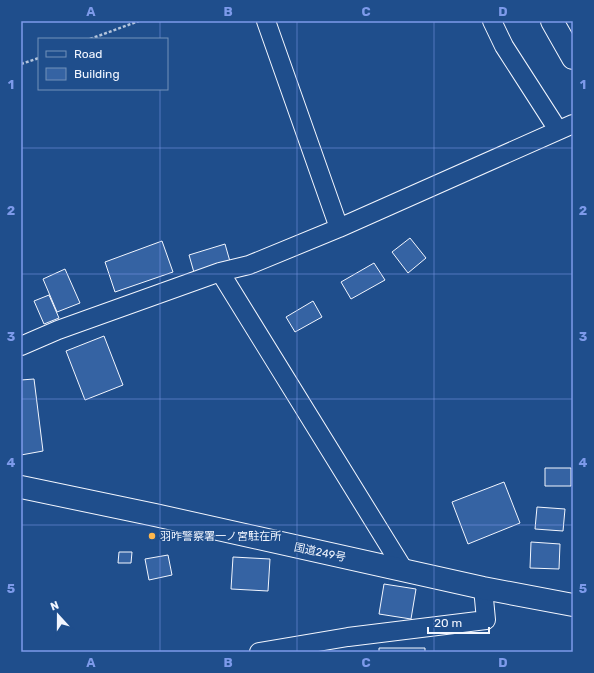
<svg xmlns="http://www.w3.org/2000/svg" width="594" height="673" viewBox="0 0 594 673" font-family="Rubik,'Noto Sans JP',sans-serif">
<rect width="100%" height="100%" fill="#1f4e8c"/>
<path fill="#3563a3" stroke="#f2f6ff" d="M 410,238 L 426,258 L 408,273 L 392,252 Z
M 162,241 L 173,272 L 115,292 L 105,262 Z
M 225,244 L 231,265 L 195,276 L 189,255 Z
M 374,263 L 385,280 L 351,299 L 341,282 Z
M 65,269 L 80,303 L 57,312 L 43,279 Z
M 49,295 L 59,318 L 44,324 L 34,301 Z
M 313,301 L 322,317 L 295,332 L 286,317 Z
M 104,336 L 123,385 L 85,400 L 66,351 Z
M 34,379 L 43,451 L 21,455 L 21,380 Z
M 545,468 L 571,468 L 571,486 L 545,486 Z
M 504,482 L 520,523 L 468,544 L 452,502 Z
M 537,507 L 565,509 L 563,531 L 535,529 Z
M 531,542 L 560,544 L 559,569 L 530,568 Z
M 119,552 L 132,552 L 131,563 L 118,563 Z
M 168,555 L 172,575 L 149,580 L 145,559 Z
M 233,557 L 270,559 L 268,591 L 231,589 Z
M 384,584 L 416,589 L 411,619 L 379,614 Z
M 379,648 L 425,648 L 425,652 L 379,652 Z"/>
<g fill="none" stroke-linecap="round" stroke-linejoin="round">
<g stroke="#f2f6ff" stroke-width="20">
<path id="street" d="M 266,21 L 339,228
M 492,21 L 504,46 L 558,130
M 220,272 L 404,570
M 21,346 L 58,330 L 220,272 L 249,265 L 339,228 L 573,124
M 259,652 L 348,637 L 486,620 L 483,588"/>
</g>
<g stroke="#f2f6ff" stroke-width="24">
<path id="highway" d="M 552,21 L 573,58
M 21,487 L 155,515 L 483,588 L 573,605"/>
</g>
<path stroke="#b3c4dc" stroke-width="2.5" stroke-dasharray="3 2" stroke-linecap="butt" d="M 90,39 L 139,21
M 21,64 L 39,58"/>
<use href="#street" stroke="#1f4e8c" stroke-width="18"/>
<use href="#highway" stroke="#1f4e8c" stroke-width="22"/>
</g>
<path fill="none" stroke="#7d9aea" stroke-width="1" stroke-opacity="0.55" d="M 160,21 L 160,39M 297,21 L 297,652M 434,21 L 434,652M 160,89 L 160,652M 21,148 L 573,148M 21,274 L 573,274M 21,399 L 573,399M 21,525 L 573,525"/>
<circle fill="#ffb74d" stroke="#1f4e8c" stroke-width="1.5" cx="152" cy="536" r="4"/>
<g text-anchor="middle" stroke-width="3" stroke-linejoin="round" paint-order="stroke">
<g font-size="11" fill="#f2f6ff" stroke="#1f4e8c" text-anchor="start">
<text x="160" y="540">羽咋警察署一ノ宮駐在所</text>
</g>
<g font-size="11" fill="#f2f6ff" stroke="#1f4e8c">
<text transform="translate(320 552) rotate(12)" y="4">国道249号</text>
</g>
</g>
<rect width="594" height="673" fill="none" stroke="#1f4e8c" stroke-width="44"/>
<rect x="38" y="38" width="130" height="52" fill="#1f4e8c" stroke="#7391ba"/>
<rect x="46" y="51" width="20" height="6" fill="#1f4e8c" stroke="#7391ba"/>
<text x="74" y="58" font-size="12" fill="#f2f6ff">Road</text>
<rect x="46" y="68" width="20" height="12" fill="#3563a3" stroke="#7391ba"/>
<text x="74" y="78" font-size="12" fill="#f2f6ff">Building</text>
<g transform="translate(58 615) rotate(339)" stroke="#1f4e8c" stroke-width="3" paint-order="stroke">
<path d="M0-3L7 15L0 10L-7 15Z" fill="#f2f6ff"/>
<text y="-6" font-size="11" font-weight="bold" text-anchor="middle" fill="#f2f6ff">N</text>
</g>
<path d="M428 627v6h61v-6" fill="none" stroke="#f2f6ff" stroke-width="2"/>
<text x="434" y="627" font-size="12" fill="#f2f6ff" stroke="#1f4e8c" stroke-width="3" paint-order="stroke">20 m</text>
<rect x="22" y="22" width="550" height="629" fill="none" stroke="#7d9aea" stroke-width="1.5"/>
<g font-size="13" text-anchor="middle" font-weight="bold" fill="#7d9aea">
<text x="91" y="16">A</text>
<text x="228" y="16">B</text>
<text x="366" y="16">C</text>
<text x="503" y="16">D</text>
<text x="11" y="89">1</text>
<text x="583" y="89">1</text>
<text x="11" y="215">2</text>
<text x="583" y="215">2</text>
<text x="11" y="341">3</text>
<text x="583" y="341">3</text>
<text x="11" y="467">4</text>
<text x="583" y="467">4</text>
<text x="11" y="593">5</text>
<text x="583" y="593">5</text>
<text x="91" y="667">A</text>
<text x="228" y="667">B</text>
<text x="366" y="667">C</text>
<text x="503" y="667">D</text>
</g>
</svg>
